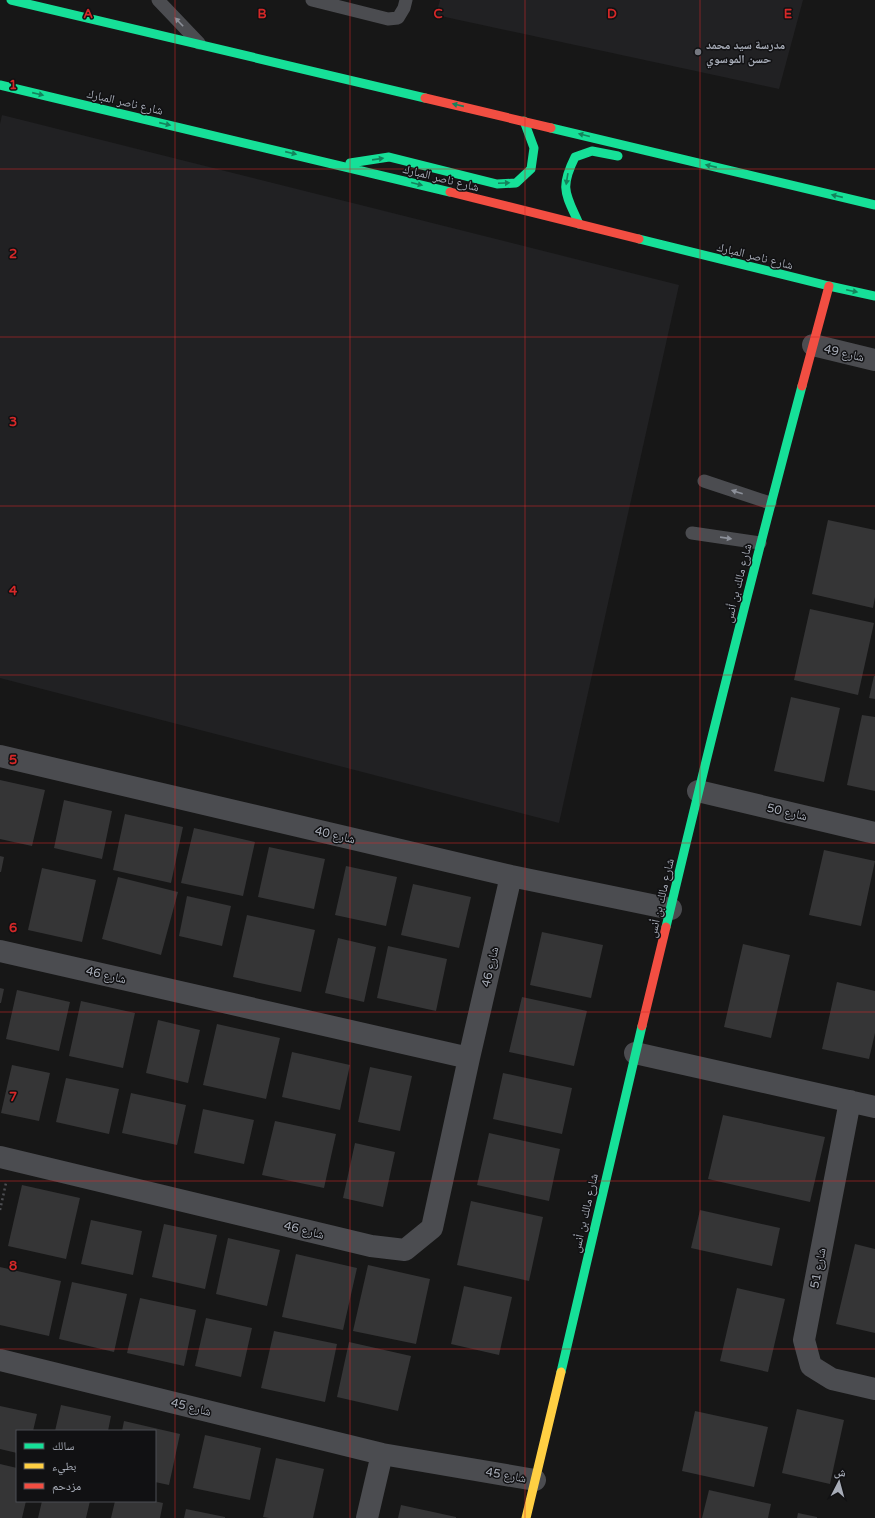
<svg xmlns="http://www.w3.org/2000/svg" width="875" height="1518" viewBox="0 0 875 1518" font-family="'Varela Round','Noto Naskh Arabic',sans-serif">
<rect width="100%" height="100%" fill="#171717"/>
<path fill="#212123" d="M 440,0 L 803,0 L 779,89 L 436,15 Z
M 2,115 L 679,285 L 559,823 L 0,678 L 0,124 Z"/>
<path fill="#353536" d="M 828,520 L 875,530 L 875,597 L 873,608 L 812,594 Z
M 810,609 L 874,623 L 858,695 L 794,680 Z
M 874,676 L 875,676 L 875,699 L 869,698 Z
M 791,697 L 840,708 L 824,782 L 774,771 Z
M 862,715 L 875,717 L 875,791 L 847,785 Z
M 0,780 L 45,790 L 32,846 L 0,839 Z
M 64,800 L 112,811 L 102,859 L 54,848 Z
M 125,814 L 183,827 L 171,883 L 113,870 Z
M 194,828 L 255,842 L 243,896 L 181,883 Z
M 269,847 L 325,859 L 314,909 L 258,897 Z
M 824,850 L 875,861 L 861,926 L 809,915 Z
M 0,856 L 4,857 L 1,872 L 0,872 Z
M 346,866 L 397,877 L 386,926 L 335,915 Z
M 42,868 L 96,880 L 82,942 L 28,930 Z
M 118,877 L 178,892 L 161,955 L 102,939 Z
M 413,884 L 471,897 L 459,948 L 401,935 Z
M 187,896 L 231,906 L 222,946 L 179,936 Z
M 247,915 L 315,930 L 301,992 L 233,977 Z
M 542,932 L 603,945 L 591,998 L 530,985 Z
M 338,938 L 376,947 L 364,1002 L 325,993 Z
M 743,944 L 790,955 L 771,1038 L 724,1027 Z
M 388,946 L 447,959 L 436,1011 L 377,998 Z
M 837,982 L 875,991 L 875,1033 L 869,1059 L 822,1049 Z
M 0,988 L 4,989 L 1,1003 L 0,1003 Z
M 17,990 L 70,1002 L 59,1051 L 6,1039 Z
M 522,997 L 587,1011 L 574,1066 L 509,1052 Z
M 81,1001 L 135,1013 L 123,1068 L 69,1056 Z
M 158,1020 L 200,1030 L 188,1083 L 146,1073 Z
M 217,1024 L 280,1038 L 266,1099 L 203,1085 Z
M 292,1052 L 350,1065 L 340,1110 L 282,1097 Z
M 12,1065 L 50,1073 L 39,1121 L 1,1113 Z
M 370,1067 L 412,1076 L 400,1131 L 358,1122 Z
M 503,1073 L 572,1088 L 562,1134 L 493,1119 Z
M 66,1078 L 119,1089 L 109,1134 L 56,1122 Z
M 131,1093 L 186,1105 L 177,1145 L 122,1133 Z
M 203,1109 L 254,1120 L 244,1164 L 194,1153 Z
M 723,1115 L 825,1137 L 810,1202 L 708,1179 Z
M 275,1121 L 336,1134 L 324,1188 L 262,1175 Z
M 489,1133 L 560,1149 L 549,1201 L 477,1185 Z
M 355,1143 L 395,1152 L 383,1207 L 343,1198 Z
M 22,1185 L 80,1198 L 66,1259 L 8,1246 Z
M 471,1201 L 543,1217 L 529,1281 L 457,1265 Z
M 700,1210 L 780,1228 L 772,1266 L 691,1248 Z
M 91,1220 L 142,1231 L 133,1275 L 81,1264 Z
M 164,1224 L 217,1235 L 205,1289 L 152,1277 Z
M 228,1238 L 280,1250 L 267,1306 L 216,1294 Z
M 855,1244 L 875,1249 L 875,1333 L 836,1324 Z
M 296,1254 L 357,1268 L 343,1330 L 282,1317 Z
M 368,1265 L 430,1279 L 416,1344 L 353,1331 Z
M 0,1267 L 61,1281 L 49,1336 L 0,1325 Z
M 72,1282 L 127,1294 L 114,1352 L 59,1339 Z
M 464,1286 L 512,1297 L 499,1355 L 451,1344 Z
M 737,1288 L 785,1299 L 768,1372 L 720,1361 Z
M 140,1298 L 196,1310 L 184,1366 L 127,1353 Z
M 206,1318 L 252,1328 L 241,1377 L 195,1366 Z
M 274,1331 L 337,1344 L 325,1402 L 261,1388 Z
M 349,1342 L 411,1356 L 398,1411 L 337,1397 Z
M 61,1405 L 111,1416 L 108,1431 L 55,1431 Z
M 0,1406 L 37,1414 L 33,1431 L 17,1431 L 17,1453 L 0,1449 Z
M 797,1409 L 844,1420 L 830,1484 L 782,1473 Z
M 695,1411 L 768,1427 L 754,1487 L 682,1471 Z
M 124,1421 L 180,1434 L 169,1485 L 155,1482 L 155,1431 L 122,1431 Z
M 205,1435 L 261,1448 L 250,1500 L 193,1488 Z
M 276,1458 L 324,1469 L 313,1518 L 269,1518 L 263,1517 Z
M 0,1464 L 17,1468 L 17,1501 L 26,1501 L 22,1518 L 0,1518 Z
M 709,1490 L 771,1504 L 768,1518 L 702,1518 Z
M 42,1501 L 90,1501 L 86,1518 L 38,1518 Z
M 115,1501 L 154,1501 L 163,1503 L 160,1518 L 111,1518 Z
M 401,1505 L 456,1517 L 456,1518 L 398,1518 Z
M 186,1509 L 225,1517 L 225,1518 L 184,1518 Z
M 798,1513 L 817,1517 L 817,1518 L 797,1518 Z"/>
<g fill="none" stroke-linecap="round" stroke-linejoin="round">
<path stroke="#4d4e52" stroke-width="2.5" stroke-dasharray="2 3" stroke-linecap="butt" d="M 0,1210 L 6,1183"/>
<path stroke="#4b4c50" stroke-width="13" d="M 158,0 L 199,43
M 312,0 L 388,19 L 398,18 L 404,8 L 406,0
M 704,481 L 770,503
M 692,533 L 760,543"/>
<path stroke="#4b4c50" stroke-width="22" d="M 813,345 L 875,360
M 0,756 L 511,876 L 671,909
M 698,791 L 875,833
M 0,951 L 469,1058
M 635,1053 L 875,1107
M 850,1101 L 804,1340 L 811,1366 L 832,1379 L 875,1389
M 0,1157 L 371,1246 L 405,1250 L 432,1228 L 469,1058 L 511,876
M 0,1360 L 382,1454 L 535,1480
M 367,1518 L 382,1454"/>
<path stroke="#16e098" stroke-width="9" d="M 11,0 L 425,98
M 0,85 L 450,192
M 551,128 L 875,205
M 350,163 L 389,157 L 497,184 L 516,183 L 531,169 L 534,148 L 524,121
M 579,224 C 566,194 559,189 575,157 L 592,151 L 618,156
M 639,239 L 829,286 L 875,296
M 666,927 C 709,746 754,566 802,386
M 561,1372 L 642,1026"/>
<path stroke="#ffcf43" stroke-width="9" d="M 526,1518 L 561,1372"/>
<path stroke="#f24e42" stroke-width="9" d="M 425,98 L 551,128
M 450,192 L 639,239
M 802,386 L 829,286
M 642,1026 L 666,927"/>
</g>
<defs><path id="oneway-solid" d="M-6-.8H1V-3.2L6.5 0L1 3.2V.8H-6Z"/></defs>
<g fill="#8c9099">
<use href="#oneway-solid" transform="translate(179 22) rotate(-134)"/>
<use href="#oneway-solid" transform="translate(737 492) rotate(-162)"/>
<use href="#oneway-solid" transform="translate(726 538) rotate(8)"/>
</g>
<g fill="#14835c">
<use href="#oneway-solid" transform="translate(38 94) rotate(13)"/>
<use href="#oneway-solid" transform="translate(458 105) rotate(-167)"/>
<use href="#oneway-solid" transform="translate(165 124) rotate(13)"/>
<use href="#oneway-solid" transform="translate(584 135) rotate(-166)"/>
<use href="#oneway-solid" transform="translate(291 153) rotate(13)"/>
<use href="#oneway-solid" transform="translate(378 159) rotate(-8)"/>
<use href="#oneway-solid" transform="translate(711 166) rotate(-167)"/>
<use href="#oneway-solid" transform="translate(567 179) rotate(99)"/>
<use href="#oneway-solid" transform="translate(504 183) rotate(-2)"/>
<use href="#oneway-solid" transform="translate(417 184) rotate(14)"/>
<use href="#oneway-solid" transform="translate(837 196) rotate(-167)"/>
<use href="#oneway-solid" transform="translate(852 291) rotate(12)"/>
</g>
<path fill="none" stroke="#d62828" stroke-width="1" stroke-opacity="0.55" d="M 175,0 L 175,1518M 350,0 L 350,1518M 525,0 L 525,1518M 700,0 L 700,1518M 0,169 L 875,169M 0,337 L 875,337M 0,506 L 875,506M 0,675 L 875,675M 0,843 L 875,843M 0,1012 L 875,1012M 0,1181 L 875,1181M 0,1349 L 875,1349"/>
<circle fill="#757880" stroke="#111113" stroke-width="1.5" cx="698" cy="52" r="4"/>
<g text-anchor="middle" stroke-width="3" stroke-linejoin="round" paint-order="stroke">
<g font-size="12" font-weight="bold" fill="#a8adb8" stroke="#111113" text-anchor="start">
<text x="706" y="49">مدرسة سيد محمد<tspan x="706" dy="14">حسن الموسوي</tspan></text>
</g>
<g font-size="12" fill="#a8adb8" stroke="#111113">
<text transform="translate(125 102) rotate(13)" y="4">شارع ناصر المبارك</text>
<text transform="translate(441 178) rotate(14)" y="4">شارع ناصر المبارك</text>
<text transform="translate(755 256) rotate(14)" y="4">شارع ناصر المبارك</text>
<text transform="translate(844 353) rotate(13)" y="4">شارع 49</text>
<text transform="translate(738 583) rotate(-76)" y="4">شارع مالك بن أنس</text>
<text transform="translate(787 812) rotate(13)" y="4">شارع 50</text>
<text transform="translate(335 835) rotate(13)" y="4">شارع 40</text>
<text transform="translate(661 898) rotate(-77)" y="4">شارع مالك بن أنس</text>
<text transform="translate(490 967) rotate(-77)" y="4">شارع 46</text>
<text transform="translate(106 975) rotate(13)" y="4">شارع 46</text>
<text transform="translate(585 1213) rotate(-77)" y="4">شارع مالك بن أنس</text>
<text transform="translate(304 1230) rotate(14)" y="4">شارع 46</text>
<text transform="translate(818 1268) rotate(-79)" y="4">شارع 51</text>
<text transform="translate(191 1407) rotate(14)" y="4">شارع 45</text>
<text transform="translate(506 1475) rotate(10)" y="4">شارع 45</text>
</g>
</g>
<g font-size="13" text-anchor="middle" font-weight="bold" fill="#d62828" stroke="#111113" stroke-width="3" stroke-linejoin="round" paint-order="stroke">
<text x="88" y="18">A</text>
<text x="262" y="18">B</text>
<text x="438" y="18">C</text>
<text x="612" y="18">D</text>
<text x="788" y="18">E</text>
<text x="13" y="89">1</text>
<text x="13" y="258">2</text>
<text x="13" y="426">3</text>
<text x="13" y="595">4</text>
<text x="13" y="764">5</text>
<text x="13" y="932">6</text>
<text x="13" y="1101">7</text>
<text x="13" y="1270">8</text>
</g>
<rect x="16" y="1430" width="140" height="72" fill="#111113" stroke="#4d4f55"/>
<rect x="24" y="1443" width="20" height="6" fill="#16e098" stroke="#4d4f55"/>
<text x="52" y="1450" font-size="12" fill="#a8adb8">سالك</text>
<rect x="24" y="1463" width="20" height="6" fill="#ffcf43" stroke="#4d4f55"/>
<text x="52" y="1470" font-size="12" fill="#a8adb8">بطيء</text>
<rect x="24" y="1483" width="20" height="6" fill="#f24e42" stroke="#4d4f55"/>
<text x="52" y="1490" font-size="12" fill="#a8adb8">مزدحم</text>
<g transform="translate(839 1482) rotate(6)" stroke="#111113" stroke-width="3" paint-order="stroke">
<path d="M0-3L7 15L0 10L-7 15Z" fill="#a8adb8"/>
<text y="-6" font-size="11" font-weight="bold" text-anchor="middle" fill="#a8adb8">ش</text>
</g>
</svg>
